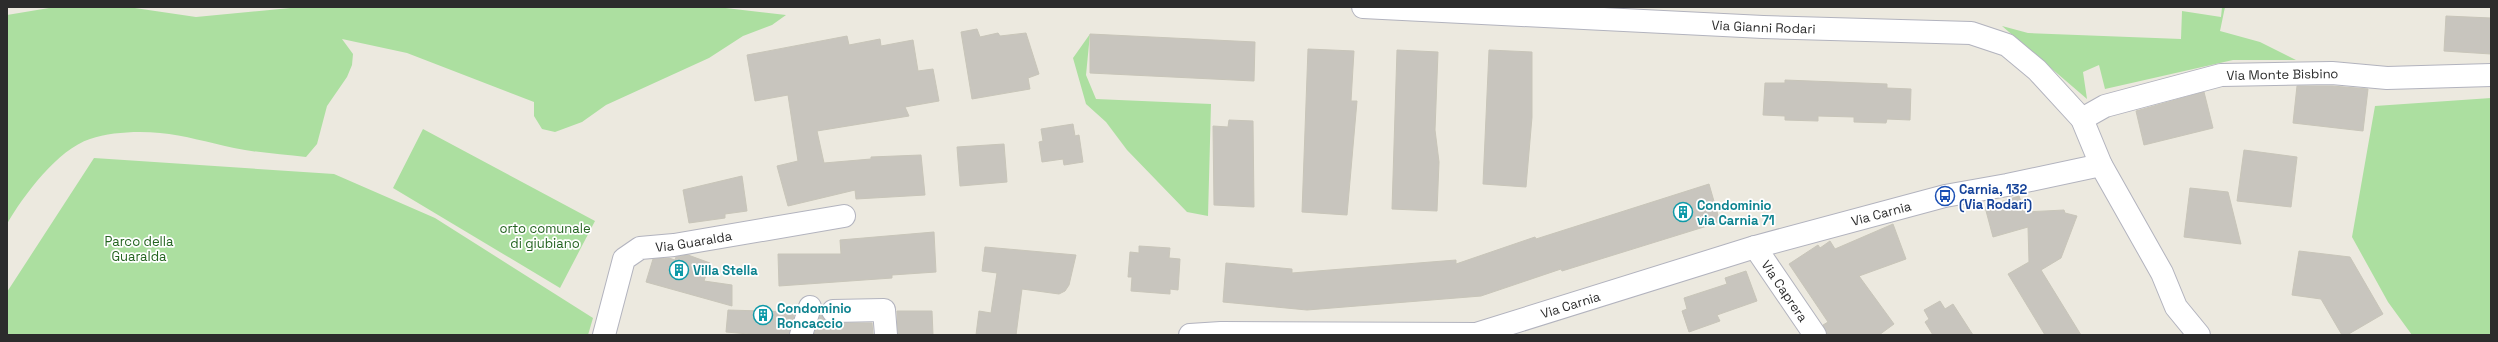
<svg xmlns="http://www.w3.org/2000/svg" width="2498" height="342" viewBox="0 0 2498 342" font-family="'Space Grotesk',sans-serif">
<rect width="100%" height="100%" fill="#ece9df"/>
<path fill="#acdfa0" d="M 55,7 L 128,7 L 196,17 L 301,7 L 717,7 L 786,15 L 772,25 L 743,36 L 709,58 L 606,105 L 582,122 L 555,132 L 542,129 L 534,116 L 534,102 L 407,53 L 342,39 L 353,54 L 352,65 L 347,77 L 327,106 L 317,144 L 306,157 C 282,154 258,153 234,148 C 210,143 184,135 160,133 C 138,131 111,132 90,139 C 58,149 23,196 7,224 L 7,15 Z
M 2222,7 L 2225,7 L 2220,31 L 2260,42 L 2296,60 L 2233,60 L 2105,89 L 2099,65 L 2083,72 L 2087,99 L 2002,26 L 2028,33 L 2181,39 L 2182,11 L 2221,17 Z
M 1090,34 L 1086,75 L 1096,99 L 1211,104 L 1208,216 L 1187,212 L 1127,150 L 1106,122 L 1086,104 L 1073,58 Z
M 2491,98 L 2491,335 L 2412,335 L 2388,302 L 2352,237 L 2375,106 Z
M 423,129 L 595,221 L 560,288 L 393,188 Z
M 94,158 L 334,174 L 435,218 L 593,318 L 588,335 L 7,335 L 7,292 Z"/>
<path fill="#c8c5be" stroke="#c8c5b9" d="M 2446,16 L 2491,18 L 2491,54 L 2444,51 Z
M 977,29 L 980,37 L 998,33 L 1000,36 L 1026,33 L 1039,74 L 1028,78 L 1030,89 L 972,99 L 961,32 Z
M 1090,34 L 1255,42 L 1254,81 L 1090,73 Z
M 847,36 L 849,45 L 880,39 L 881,46 L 913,40 L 918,71 L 933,69 L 939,101 L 905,107 L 909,116 L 817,131 L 824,163 L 871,159 L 871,157 L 921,155 L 925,195 L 856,199 L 855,190 L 788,206 L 777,166 L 798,161 L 788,95 L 755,101 L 747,55 Z
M 1308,49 L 1354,51 L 1351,101 L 1357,101 L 1347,215 L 1302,212 Z
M 1397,50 L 1438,52 L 1435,130 L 1439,162 L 1437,211 L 1392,209 Z
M 1489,50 L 1532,52 L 1532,117 L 1526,187 L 1483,184 Z
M 1785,80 L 1887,84 L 1887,88 L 1911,89 L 1910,120 L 1887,119 L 1886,123 L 1854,122 L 1854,117 L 1818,116 L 1818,121 L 1785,120 L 1785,116 L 1763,115 L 1765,83 L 1785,83 Z
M 2297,86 L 2332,86 L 2368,89 L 2363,131 L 2293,123 Z
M 2204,92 L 2213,128 L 2144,145 L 2136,111 Z
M 1229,120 L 1253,121 L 1254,207 L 1214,205 L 1213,126 L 1228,127 Z
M 1073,124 L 1075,136 L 1079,135 L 1083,162 L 1064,165 L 1063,159 L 1042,162 L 1039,142 L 1043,141 L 1041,129 Z
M 1004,144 L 1007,182 L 960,186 L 957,147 Z
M 2244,150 L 2297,157 L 2291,207 L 2237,201 Z
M 742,176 L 747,211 L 725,214 L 725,218 L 689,223 L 683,190 Z
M 1709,184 L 1720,222 L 1562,271 L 1561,269 L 1481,296 L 1307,310 L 1223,302 L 1226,263 L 1292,269 L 1292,273 L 1456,260 L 1456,264 L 1535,237 L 1536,239 Z
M 2190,188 L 2228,192 L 2241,244 L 2184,237 Z
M 2019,196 L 2025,212 L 2064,210 L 2065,213 L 2077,216 L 2061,258 L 2041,270 L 2081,335 L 2045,335 L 2008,274 L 2029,262 L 2028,227 L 1993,237 L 1985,207 Z
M 1893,224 L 1906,259 L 1859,276 L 1894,324 L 1879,335 L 1827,335 L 1823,325 L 1828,322 L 1789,264 L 1818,245 L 1820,248 L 1830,241 L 1835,249 Z
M 934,232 L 936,272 L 892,275 L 892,278 L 779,286 L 778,254 L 841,254 L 840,240 Z
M 1139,246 L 1170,248 L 1169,258 L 1180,259 L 1178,290 L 1170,289 L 1170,294 L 1131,291 L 1132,277 L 1128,277 L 1130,252 L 1139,253 Z
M 985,247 L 1076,255 L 1069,285 L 1065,291 L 1059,294 L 1022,289 L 1016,335 L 976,335 L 979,311 L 991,313 L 997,273 L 982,271 Z
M 2299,251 L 2350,257 L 2383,314 L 2347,335 L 2342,335 L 2321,299 L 2292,295 Z
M 688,255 L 710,263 L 704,281 L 732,285 L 732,306 L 646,282 L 653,259 L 669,258 L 675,260 L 676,257 Z
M 1746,271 L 1757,301 L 1717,315 L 1720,321 L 1689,332 L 1682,311 L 1687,309 L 1684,298 L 1727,284 L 1725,278 Z
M 1940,301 L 1945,309 L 1953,304 L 1973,335 L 1933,335 L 1925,322 L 1929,319 L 1924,310 Z
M 728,310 L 795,312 L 789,335 L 760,335 L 726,332 Z
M 897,311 L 932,311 L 933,335 L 898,335 Z
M 821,313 L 827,322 L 833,323 L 872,323 L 873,335 L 814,335 Z"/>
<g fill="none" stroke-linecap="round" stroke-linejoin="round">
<g stroke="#b2b3be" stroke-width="24">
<g id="minor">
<path id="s1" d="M 1363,7 L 1763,27 L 1971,33 L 2007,45 L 2037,70 L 2082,119 L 2101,165"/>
<path id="s2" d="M 2082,119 L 2105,106 L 2221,75 L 2332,73 L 2387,78 L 2491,75"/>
<path id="s3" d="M 1755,247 L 1815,335"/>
<path d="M 833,311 L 884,310 L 886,335"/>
<path id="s4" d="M 604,335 L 624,259 L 640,248 L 674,245 L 844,216"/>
<path d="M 801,335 L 810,307"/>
<path d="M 1190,335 L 1221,333 L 1476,334"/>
<path id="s5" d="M 1473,335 L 1755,247 L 1945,196 L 2007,185 L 2101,165 L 2162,273 L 2176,307 L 2199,335"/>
</g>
</g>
<use href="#minor" stroke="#fff" stroke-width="22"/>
</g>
<defs>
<g id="bus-ring" transform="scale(1)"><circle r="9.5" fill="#fff" stroke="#1a4fb4" stroke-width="1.5"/><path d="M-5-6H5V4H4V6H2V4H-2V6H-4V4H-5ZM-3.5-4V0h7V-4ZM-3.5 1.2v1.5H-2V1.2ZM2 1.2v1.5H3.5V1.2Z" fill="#1a4fb4"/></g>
<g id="building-ring" transform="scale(1)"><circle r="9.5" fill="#fff" stroke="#0f9aa8" stroke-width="1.5"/><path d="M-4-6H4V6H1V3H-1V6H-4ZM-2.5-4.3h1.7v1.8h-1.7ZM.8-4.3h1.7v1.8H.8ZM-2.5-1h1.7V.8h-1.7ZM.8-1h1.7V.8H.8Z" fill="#0f9aa8"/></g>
</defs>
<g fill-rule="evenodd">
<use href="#bus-ring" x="1945" y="196"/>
<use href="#building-ring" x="1683" y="212"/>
<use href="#building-ring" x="679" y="270"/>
<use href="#building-ring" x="763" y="315"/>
</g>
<g text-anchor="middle" stroke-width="3.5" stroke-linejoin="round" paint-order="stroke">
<g font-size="13" fill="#2c2c2c" stroke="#fff">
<text dy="5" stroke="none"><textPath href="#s1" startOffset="401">Via Gianni Rodari</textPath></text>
<text dy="5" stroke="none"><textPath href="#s2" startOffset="208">Via Monte Bisbino</textPath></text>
<text dy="5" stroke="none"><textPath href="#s5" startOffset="426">Via Carnia</textPath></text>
<text dy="5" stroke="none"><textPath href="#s4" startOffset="152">Via Guaralda</textPath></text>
<text dy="5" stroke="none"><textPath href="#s3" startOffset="53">Via Caprera</textPath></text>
<text dy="5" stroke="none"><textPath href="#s5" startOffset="102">Via Carnia</textPath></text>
</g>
<g font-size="13" font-weight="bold" fill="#164399" stroke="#fff" text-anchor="start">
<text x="1959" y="194">Carnia, 132<tspan x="1959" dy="15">(Via Rodari)</tspan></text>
</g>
<g font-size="13" font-weight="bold" fill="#0d838f" stroke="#fff" text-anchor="start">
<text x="1697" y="210">Condominio<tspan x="1697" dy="15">via Carnia 71</tspan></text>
<text x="693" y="275">Villa Stella</text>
<text x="777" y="313">Condominio<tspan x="777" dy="15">Roncaccio</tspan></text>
</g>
<g font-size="13" fill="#246420" stroke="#fff">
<text x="545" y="233">orto comunale<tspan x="545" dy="15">di giubiano</tspan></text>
<text x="139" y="246">Parco della<tspan x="139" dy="15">Guaralda</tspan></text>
</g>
</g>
<rect width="2498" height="342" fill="none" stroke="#2c2c2c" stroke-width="16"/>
</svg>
